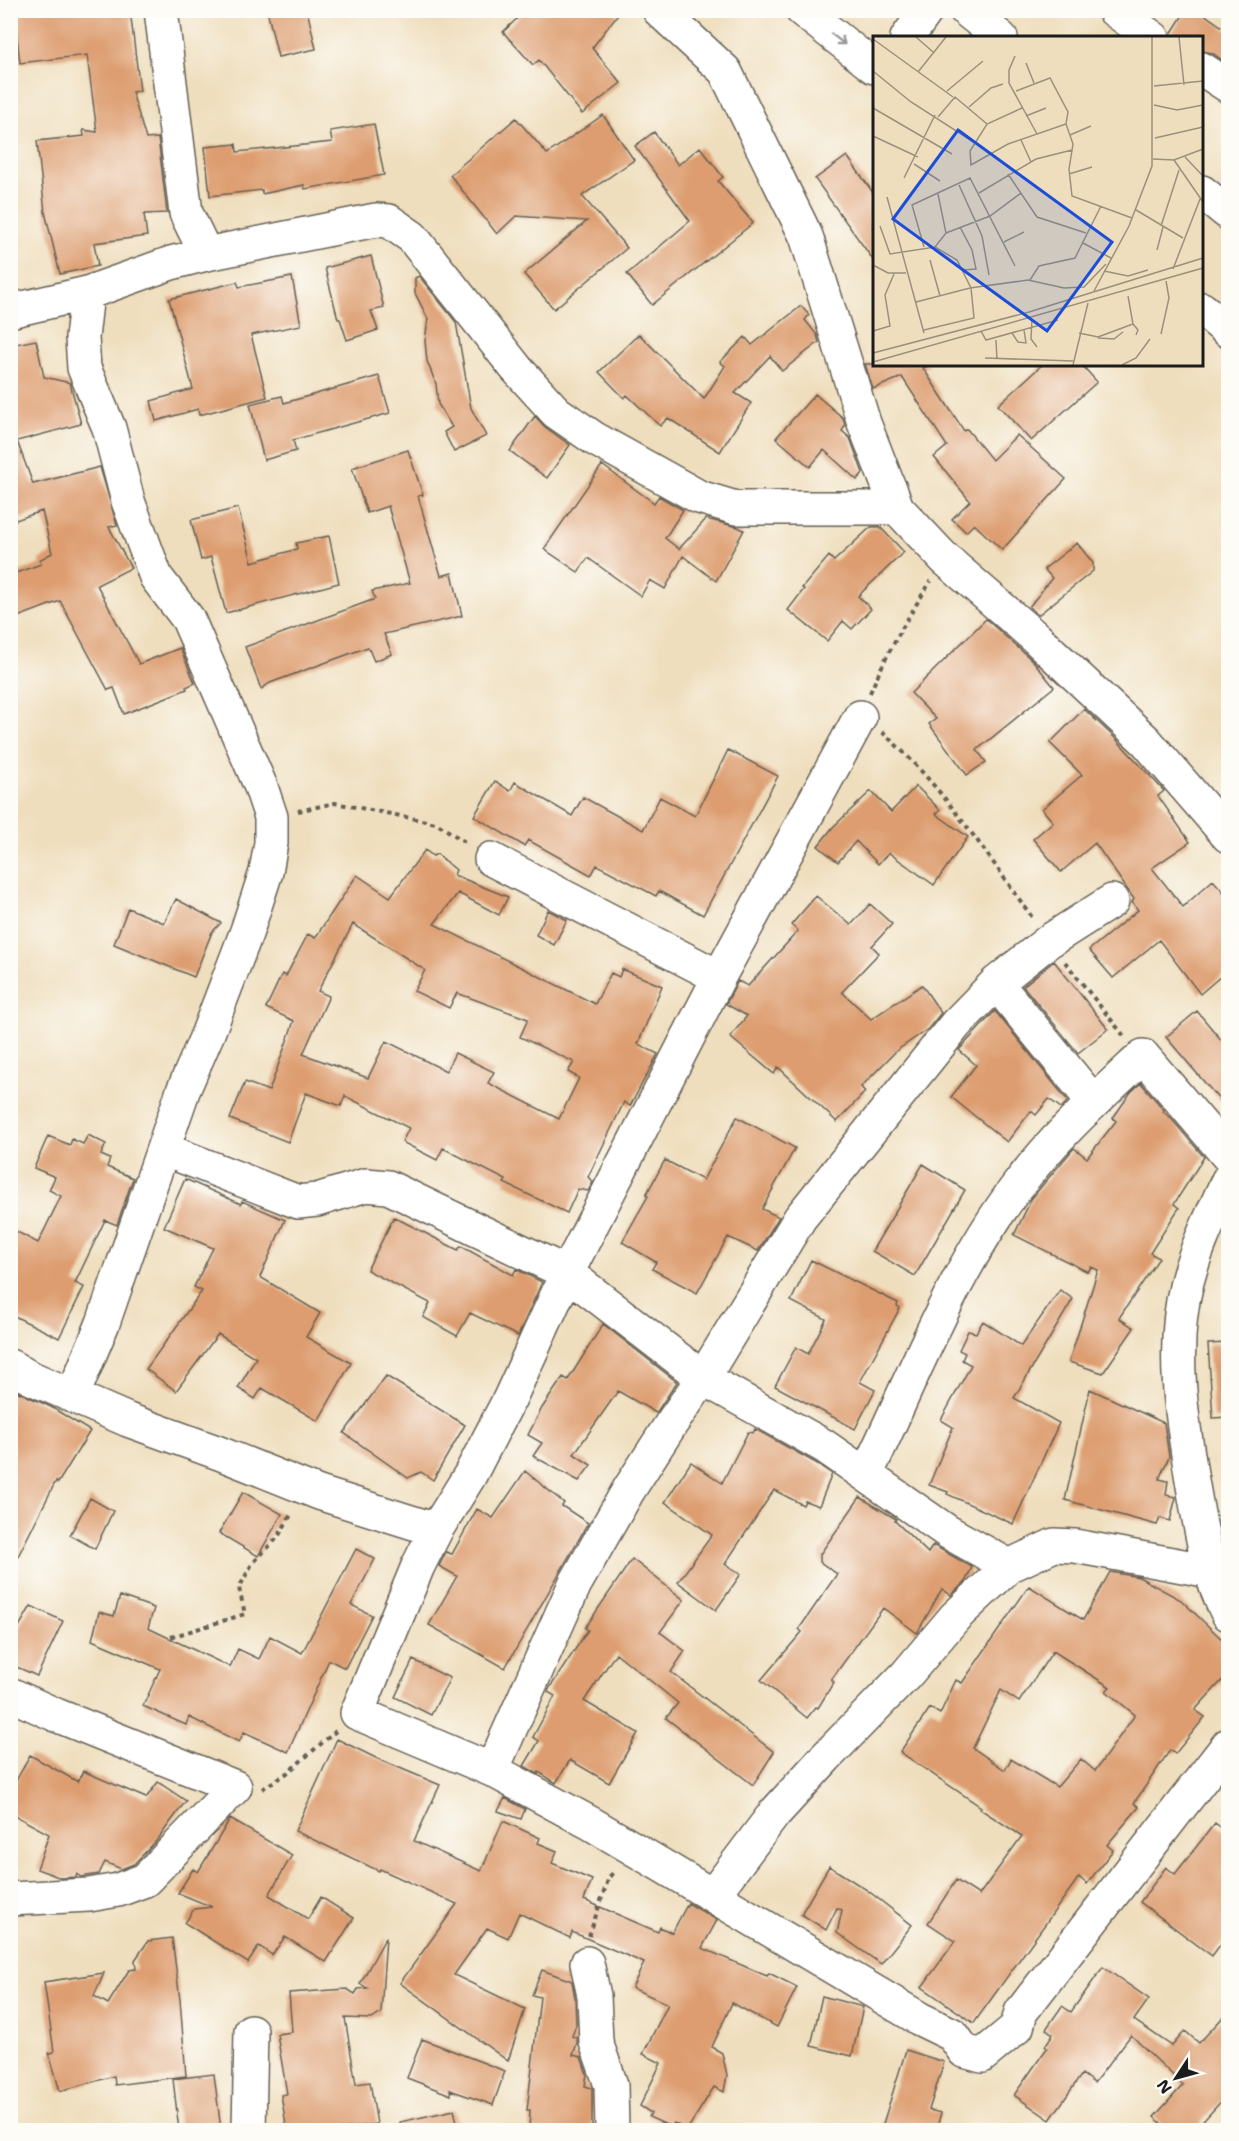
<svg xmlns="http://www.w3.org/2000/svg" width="1239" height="2141" viewBox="0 0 1239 2141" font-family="'Shantell Sans',sans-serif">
<rect width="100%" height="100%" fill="#fdfcf7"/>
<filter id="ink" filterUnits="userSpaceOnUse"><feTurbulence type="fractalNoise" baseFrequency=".0167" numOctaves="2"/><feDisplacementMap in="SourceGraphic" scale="12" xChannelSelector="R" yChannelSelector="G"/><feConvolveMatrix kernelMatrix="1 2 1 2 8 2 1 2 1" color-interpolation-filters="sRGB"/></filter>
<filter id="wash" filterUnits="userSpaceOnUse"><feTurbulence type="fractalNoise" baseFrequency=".008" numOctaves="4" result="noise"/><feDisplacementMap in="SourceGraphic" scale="24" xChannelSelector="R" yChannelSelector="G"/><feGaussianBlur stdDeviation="1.35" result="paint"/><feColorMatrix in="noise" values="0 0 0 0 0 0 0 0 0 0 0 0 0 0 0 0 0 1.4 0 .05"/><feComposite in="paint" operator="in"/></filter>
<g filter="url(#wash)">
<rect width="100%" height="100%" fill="#efdebd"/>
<g id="blocks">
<path fill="#dd9d6f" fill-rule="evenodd" d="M 14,10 L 130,10 L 140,91 L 132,92 L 146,139 L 158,138 L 167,213 L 144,214 L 147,236 L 94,243 L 98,266 L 60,274 L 45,212 L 37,141 L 84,136 L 83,130 L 97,132 L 87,55 L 20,63 Z
M 267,10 L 307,10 L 316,49 L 278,57 Z
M 526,10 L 621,10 L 592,48 L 621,83 L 582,114 L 539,60 L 533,65 L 503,32 Z
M 1186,10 L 1198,10 L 1228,31 L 1228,64 L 1212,53 L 1202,51 L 1202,38 L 1171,38 L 1171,34 Z
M 603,115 L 634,160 L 582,196 L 627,248 L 554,309 L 524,274 L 587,221 L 516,216 L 497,234 L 450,175 L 516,118 L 547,154 Z
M 374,124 L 384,175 L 305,189 L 304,185 L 262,194 L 262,190 L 210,196 L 205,147 L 236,144 L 237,152 L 332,142 L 330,131 Z
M 654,132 L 678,165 L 700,147 L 723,177 L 718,181 L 753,223 L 652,305 L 627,274 L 690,221 L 635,146 Z
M 847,156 L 874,194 L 874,261 L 815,179 Z
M 371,256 L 384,308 L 371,311 L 378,330 L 347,340 L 340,319 L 338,319 L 325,268 Z
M 419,276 L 456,322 L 471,408 L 486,436 L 454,452 L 444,432 L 452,427 L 438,404 L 436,384 L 427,361 L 425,341 L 428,319 L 415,293 L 415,278 Z
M 292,277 L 301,325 L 251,335 L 267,397 L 199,415 L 198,409 L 156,421 L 151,401 L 193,389 L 169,299 L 237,282 L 239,287 Z
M 801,306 L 809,315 L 805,320 L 817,335 L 819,342 L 782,371 L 770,356 L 735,393 L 751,403 L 720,452 L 668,418 L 660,426 L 627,395 L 624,398 L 599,372 L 639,334 L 704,399 L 725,366 L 720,362 L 745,337 L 752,345 Z
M 36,340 L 44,377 L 70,383 L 81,424 L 17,441 L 33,484 L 100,467 L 117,525 L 109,527 L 131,568 L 97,585 L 139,664 L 180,648 L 195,683 L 186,687 L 187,689 L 124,714 L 114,688 L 108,690 L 60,601 L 10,620 L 10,575 L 41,564 L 39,560 L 52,553 L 42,511 L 10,522 L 10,345 Z
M 865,364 L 931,364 L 923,368 L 964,431 L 967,429 L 992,460 L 1017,435 L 1066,479 L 1002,550 L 974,524 L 966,532 L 952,519 L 970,501 L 934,457 L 947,446 L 902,377 L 873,389 Z
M 1043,364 L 1081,364 L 1097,382 L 1031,441 L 998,405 Z
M 379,376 L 390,413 L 293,440 L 296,451 L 264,460 L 250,404 L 282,396 L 284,403 Z
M 815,394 L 843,418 L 845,426 L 842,431 L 850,438 L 863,473 L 857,480 L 824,450 L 810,467 L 776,438 Z
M 535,416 L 545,427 L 570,445 L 547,478 L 510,451 Z
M 408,450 L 423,495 L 418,496 L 441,576 L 452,573 L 462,616 L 384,634 L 392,654 L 374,661 L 368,647 L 270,683 L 261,689 L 245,647 L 375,599 L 372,591 L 410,583 L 388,506 L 367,513 L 352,468 Z
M 602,465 L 654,503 L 659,496 L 683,510 L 665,538 L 679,549 L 706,519 L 738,527 L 744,530 L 716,581 L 683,556 L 665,589 L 650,580 L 641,596 L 588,558 L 578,572 L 544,549 Z
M 238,508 L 252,562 L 297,549 L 296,543 L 329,536 L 339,583 L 226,613 L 211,557 L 201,560 L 191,520 Z
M 871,527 L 880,527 L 904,552 L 858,596 L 871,609 L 852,629 L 843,621 L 827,641 L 788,610 L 804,589 L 802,588 L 829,556 L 834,561 Z
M 1077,543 L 1093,563 L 1093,571 L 1038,615 L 1029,607 L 1052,578 L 1044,569 Z
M 986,619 L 1034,662 L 1054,687 L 977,750 L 986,762 L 967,775 L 929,724 L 936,719 L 911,693 Z
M 1084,709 L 1116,739 L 1164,791 L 1158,796 L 1190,842 L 1152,868 L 1183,907 L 1213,880 L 1228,897 L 1228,970 L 1200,994 L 1159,940 L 1113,978 L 1089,950 L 1138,910 L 1132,902 L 1134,899 L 1095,843 L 1061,872 L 1033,839 L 1053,822 L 1042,809 L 1082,775 L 1050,743 Z
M 728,750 L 778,776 L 703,915 L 659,891 L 656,896 L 597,865 L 591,875 L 528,840 L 524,846 L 474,816 L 495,781 L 510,791 L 515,782 L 572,816 L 583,797 L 643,830 L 660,797 L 695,816 Z
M 916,786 L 940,810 L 936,814 L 968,837 L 934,885 L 889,853 L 878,864 L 856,841 L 838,862 L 818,846 L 833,827 L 871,791 L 891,812 Z
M 425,850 L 433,856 L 437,854 L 456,870 L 454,875 L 508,897 L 499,915 L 458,893 L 434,924 L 595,1004 L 611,973 L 619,977 L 622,969 L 662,986 L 638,1044 L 658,1054 L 630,1106 L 624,1102 L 588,1177 L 593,1182 L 588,1191 L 578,1189 L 567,1213 L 504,1183 L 506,1180 L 443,1148 L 437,1160 L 402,1142 L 409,1128 L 345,1096 L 341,1106 L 306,1093 L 288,1142 L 230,1119 L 245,1082 L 269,1091 L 294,1021 L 266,1008 L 282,974 L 286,976 L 308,934 L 315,938 L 357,875 L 390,897 ZM 353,924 L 425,970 L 414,991 L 449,1008 L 457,993 L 528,1019 L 520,1037 L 574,1062 L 568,1072 L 579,1078 L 559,1119 L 488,1083 L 494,1072 L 455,1053 L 446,1071 L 386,1041 L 368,1078 L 303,1054 L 329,996 L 318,991 Z
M 816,896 L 851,925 L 870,904 L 892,924 L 872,946 L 879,953 L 842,992 L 871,1019 L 922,985 L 941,1013 L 928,1029 L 896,1051 L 861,1087 L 865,1092 L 837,1122 L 778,1067 L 774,1074 L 730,1037 L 747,1016 L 726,1004 L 738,981 L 748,986 L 798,931 L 791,925 Z
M 176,899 L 221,923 L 212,932 L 194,977 L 114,944 L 128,908 L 164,923 Z
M 548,910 L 567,920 L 554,945 L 536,935 Z
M 1054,961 L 1108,1029 L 1078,1053 L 1023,986 Z
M 995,1011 L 1068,1101 L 1061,1108 L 1049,1099 L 1036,1115 L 1031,1111 L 1007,1142 L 951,1097 L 976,1065 L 959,1050 Z
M 1197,1011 L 1228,1048 L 1228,1110 L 1166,1037 Z
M 1141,1083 L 1164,1110 L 1163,1112 L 1169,1116 L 1204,1157 L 1174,1204 L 1179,1208 L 1150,1253 L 1159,1258 L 1119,1318 L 1134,1328 L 1103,1373 L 1069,1362 L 1098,1270 L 1091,1267 L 1088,1272 L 1014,1235 L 1032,1198 L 1045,1182 L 1074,1148 L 1087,1158 L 1116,1121 L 1113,1118 L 1131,1092 Z
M 737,1117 L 795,1148 L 762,1209 L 779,1217 L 758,1251 L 728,1237 L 697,1293 L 652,1269 L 656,1262 L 622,1242 L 648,1196 L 646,1195 L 665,1160 L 703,1180 Z
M 88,1135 L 106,1144 L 101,1155 L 110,1159 L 107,1167 L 133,1178 L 117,1225 L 105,1220 L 75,1283 L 84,1287 L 59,1338 L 10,1314 L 10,1228 L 38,1243 L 61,1196 L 49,1190 L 55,1177 L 34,1168 L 48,1136 L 70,1145 L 72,1139 L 83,1144 Z
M 923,1164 L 965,1190 L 915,1276 L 872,1251 Z
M 185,1179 L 241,1204 L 242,1201 L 285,1220 L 260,1277 L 320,1313 L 306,1337 L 351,1363 L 318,1421 L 262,1388 L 255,1399 L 238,1388 L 256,1358 L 218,1334 L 176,1391 L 146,1369 L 202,1291 L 194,1287 L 213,1248 L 164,1227 Z
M 394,1217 L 458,1250 L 461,1246 L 513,1275 L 516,1269 L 542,1282 L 518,1336 L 470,1313 L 457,1336 L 423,1317 L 430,1303 L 367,1270 Z
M 811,1260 L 898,1303 L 897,1306 L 900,1308 L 860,1382 L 875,1390 L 855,1429 L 775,1386 L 796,1347 L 808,1354 L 826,1319 L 791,1301 Z
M 1060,1290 L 1073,1299 L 1014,1398 L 1059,1423 L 1013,1524 L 947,1494 L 948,1492 L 929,1485 L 953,1427 L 941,1420 L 971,1365 L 962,1360 L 965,1353 L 959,1350 L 968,1331 L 976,1333 L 983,1321 L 1021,1346 Z
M 603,1324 L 677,1382 L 656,1413 L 618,1391 L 574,1454 L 591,1465 L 579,1481 L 533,1456 L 542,1443 L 528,1435 L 542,1408 L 563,1377 L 568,1380 Z
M 1227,1343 L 1228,1417 L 1213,1418 L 1208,1344 Z
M 386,1376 L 465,1425 L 433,1480 L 421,1472 L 408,1478 L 344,1433 Z
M 10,1388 L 51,1407 L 90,1431 L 58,1483 L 56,1481 L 10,1572 Z
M 1090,1389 L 1164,1423 L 1169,1457 L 1159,1479 L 1168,1481 L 1166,1495 L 1176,1497 L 1170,1521 L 1160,1518 L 1157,1525 L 1065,1500 Z
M 755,1429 L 814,1462 L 832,1474 L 819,1506 L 805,1501 L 803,1505 L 774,1490 L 725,1564 L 741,1574 L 716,1610 L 678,1582 L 712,1535 L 665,1502 L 691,1462 L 722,1483 L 748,1432 L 753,1433 Z
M 525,1471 L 564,1503 L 562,1506 L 588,1523 L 505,1668 L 429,1625 L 457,1576 L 439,1566 L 446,1552 L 452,1554 L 477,1509 L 493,1518 Z
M 243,1492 L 282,1514 L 258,1556 L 219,1533 Z
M 860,1497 L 896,1519 L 895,1521 L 928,1553 L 933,1545 L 972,1567 L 965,1582 L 951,1595 L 942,1589 L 917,1633 L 883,1608 L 831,1680 L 834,1682 L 818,1708 L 816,1707 L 807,1718 L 761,1680 L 802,1632 L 799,1629 L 837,1574 L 820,1562 L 820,1554 Z
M 90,1498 L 113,1511 L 95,1549 L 70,1535 Z
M 356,1549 L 375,1559 L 351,1605 L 372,1615 L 345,1668 L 329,1660 L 288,1752 L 244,1732 L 239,1742 L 189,1717 L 186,1725 L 143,1706 L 160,1669 L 92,1640 L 99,1612 L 114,1616 L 120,1596 L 154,1608 L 148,1628 L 230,1667 L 238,1649 L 259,1659 L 270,1636 L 302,1653 Z
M 632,1559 L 684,1600 L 660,1632 L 685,1651 L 671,1672 L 774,1752 L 753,1785 L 666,1718 L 678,1703 L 616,1653 L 584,1701 L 638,1733 L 609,1783 L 570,1760 L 556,1783 L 539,1772 L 538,1774 L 524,1766 L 539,1741 L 533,1737 L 555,1696 L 548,1692 L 549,1689 L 588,1630 L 585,1628 Z
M 1110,1572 L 1139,1577 L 1181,1600 L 1228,1645 L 1228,1674 L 1195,1710 L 1205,1717 L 1175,1754 L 1170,1750 L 1134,1803 L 1139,1807 L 1107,1845 L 1113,1850 L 1087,1884 L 1079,1877 L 974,2023 L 922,1987 L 955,1941 L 928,1923 L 956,1880 L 979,1895 L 1022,1836 L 980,1809 L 981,1807 L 900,1752 L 930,1708 L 940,1714 L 956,1680 L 962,1683 L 1029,1586 L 1083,1620 ZM 1053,1651 L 1110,1687 L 1106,1691 L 1135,1715 L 1095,1771 L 1081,1759 L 1057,1787 L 1011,1759 L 1005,1770 L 973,1748 L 1001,1690 L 1019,1702 Z
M 31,1606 L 63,1621 L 37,1676 L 10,1664 L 10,1642 Z
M 413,1660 L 450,1678 L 431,1715 L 395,1697 Z
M 337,1739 L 376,1758 L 440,1785 L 414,1841 L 481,1871 L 503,1821 L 540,1838 L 538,1843 L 557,1851 L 552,1863 L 592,1880 L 584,1900 L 658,1932 L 660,1927 L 672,1933 L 688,1903 L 717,1920 L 702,1948 L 767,1976 L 769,1973 L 797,1987 L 777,2027 L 732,2003 L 712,2047 L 722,2053 L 727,2075 L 724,2092 L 714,2087 L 687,2130 L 674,2123 L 671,2127 L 649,2117 L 651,2113 L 640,2106 L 661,2063 L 643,2054 L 668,2004 L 632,1988 L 644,1963 L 572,1932 L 570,1938 L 519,1913 L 508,1938 L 487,1928 L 454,1975 L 525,2009 L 508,2061 L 400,1983 L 457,1904 L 380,1869 L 379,1871 L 295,1831 Z
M 30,1755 L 78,1782 L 83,1771 L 146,1798 L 158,1782 L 186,1801 L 158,1839 L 134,1864 L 121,1869 L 105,1862 L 99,1874 L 81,1877 L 77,1874 L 76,1877 L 61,1878 L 37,1869 L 49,1834 L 10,1813 L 10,1792 Z
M 505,1798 L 525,1809 L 521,1819 L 498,1811 Z
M 230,1819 L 292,1855 L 269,1895 L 308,1919 L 321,1897 L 354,1918 L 326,1962 L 285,1937 L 272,1955 L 259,1946 L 248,1963 L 185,1923 L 194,1909 L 212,1907 L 178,1893 L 193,1869 L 198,1872 Z
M 1215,1823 L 1228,1833 L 1228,1934 L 1212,1956 L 1140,1902 L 1166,1867 L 1175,1874 Z
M 829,1866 L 867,1890 L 912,1925 L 881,1964 L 837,1933 L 842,1910 L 837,1908 L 826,1930 L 801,1914 Z
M 386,1937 L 381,2013 L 372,2019 L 345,2018 L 356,2084 L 370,2082 L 377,2124 L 335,2130 L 287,2130 L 281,2095 L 287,2094 L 277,2034 L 292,2032 L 289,1993 L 347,1989 L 355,1994 L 358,1989 L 367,1988 L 360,1984 Z
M 172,1938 L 180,2000 L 186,2076 L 115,2085 L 114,2076 L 60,2091 L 49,2053 L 54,2052 L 44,1982 L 104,1973 L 94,1996 L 108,2004 L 129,1970 L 136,1969 L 135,1960 L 148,1941 Z
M 1103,1967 L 1149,1999 L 1134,2020 L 1172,2046 L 1185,2031 L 1199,2043 L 1228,2012 L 1228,2094 L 1195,2130 L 1169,2130 L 1154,2117 L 1183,2085 L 1131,2035 L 1094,2083 L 1082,2074 L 1050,2120 L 1014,2095 L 1047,2048 L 1045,2046 L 1053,2034 L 1046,2029 L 1062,2006 L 1071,2012 Z
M 542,1970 L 572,1981 L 575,1998 L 576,2025 L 572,2036 L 577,2038 L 577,2043 L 573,2055 L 581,2057 L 587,2074 L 585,2086 L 592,2088 L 592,2130 L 529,2130 L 530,2110 L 527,2110 L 540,1997 L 532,1995 Z
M 822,1996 L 863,2007 L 852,2056 L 811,2046 Z
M 422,2039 L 505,2071 L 493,2105 L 450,2090 L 451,2095 L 407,2078 Z
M 906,2050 L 944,2062 L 929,2110 L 941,2113 L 936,2130 L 881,2130 Z
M 214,2074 L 221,2130 L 179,2130 L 173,2079 Z
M 454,2110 L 459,2130 L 400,2130 L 400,2122 Z"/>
</g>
</g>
<g filter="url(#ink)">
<use href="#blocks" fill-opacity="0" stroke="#666054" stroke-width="1.5"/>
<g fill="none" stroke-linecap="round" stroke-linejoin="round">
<g stroke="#666054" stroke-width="36">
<path id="minor" d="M 161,10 L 186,213 L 206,254
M 1114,10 L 1153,38
M 1202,69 L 1228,86
M 10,311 L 87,293 L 171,263 L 206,254 L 376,220 L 389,221 L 412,237 L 516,368 L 556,412 L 595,439 L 699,497 L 736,508 L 897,508 L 864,423 L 806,236 L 725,71 L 659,10
M 890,489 L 897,508 L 945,559 L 1036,638 L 1146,741 L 1228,836
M 860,717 L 719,977 L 567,1273 L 510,1398 L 470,1475 L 436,1530 L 418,1566 L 357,1713 L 492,1770 L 592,1824 L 920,2019 L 953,2035 L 964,2051 L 982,2056 L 1017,2027 L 1021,2012 L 1228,1745
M 491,859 L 719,977
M 996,983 L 1091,1099
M 163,1149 L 298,1202 L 317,1200 L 366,1185 L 388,1187 L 567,1273 L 703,1378 L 824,1446 L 948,1532 L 1009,1566
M 1228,1180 C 1213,1213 1196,1247 1187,1282 C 1170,1348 1182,1420 1193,1486 C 1201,1530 1207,1574 1228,1614
M 10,1366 L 29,1377 L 128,1420 L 219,1453 L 319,1493 L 436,1530
M 73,1395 L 103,1323 L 183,1091 L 208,1033 L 247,931 L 266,872 L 271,843 L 271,817 L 261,787 L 188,619 L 156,577 L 128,501 L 109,428 L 84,368 L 82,338 L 87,293
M 866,1475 C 913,1378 951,1275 1016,1188 C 1052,1139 1098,1098 1143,1056 L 1228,1156
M 10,1694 L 56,1715 L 235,1787 L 145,1880 L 118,1890 L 89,1895 L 10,1899
M 492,1770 L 575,1584 L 628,1491 L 671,1424 L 703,1378 L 800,1218 L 956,1024 L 996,983 L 1049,941 L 1112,901
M 713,1895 L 774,1814 L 826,1757 L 906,1675 L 955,1617 L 1009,1566 L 1054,1545 L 1075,1546 L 1210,1571
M 587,1963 L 594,1996 L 596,2042 L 611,2085 L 612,2130
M 249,2130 L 251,2031"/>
</g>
<g stroke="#666054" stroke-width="36">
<path id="highway" d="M 802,10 L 874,67
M 966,10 L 1001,38
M 907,38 L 927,10
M 1202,192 L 1228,213
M 1202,309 L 1228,331"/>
</g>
<path stroke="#666054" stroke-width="4" stroke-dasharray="4.5 4.5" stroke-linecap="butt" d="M 870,693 C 886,654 908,617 931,581
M 882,732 C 940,783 989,857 1034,920
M 298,811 L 335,803 L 436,823 L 468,844
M 1065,962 L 1124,1036
M 171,1637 L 245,1614 L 239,1588 L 252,1564 L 278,1537 L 292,1513
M 262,1789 L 287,1773 L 336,1731
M 589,1936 L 609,1877 L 615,1871"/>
<use href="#minor" stroke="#fff" stroke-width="33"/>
<use href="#highway" stroke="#fff" stroke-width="33"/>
</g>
<defs><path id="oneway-shaft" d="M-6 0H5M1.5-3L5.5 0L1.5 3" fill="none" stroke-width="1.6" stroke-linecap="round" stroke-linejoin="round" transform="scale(1.5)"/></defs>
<use stroke="#999" href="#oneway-shaft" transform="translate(838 39) rotate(38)"/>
</g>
<g transform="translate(873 36)">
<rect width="330" height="330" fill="#efdebd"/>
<path fill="none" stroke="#9b907d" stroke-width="1.5" d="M 43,1 L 60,16M 306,1 L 311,49M 0,3 L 80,61M 142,20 L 136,34 L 136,47 L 164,98M 153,27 L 161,47M 0,35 L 38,66 L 102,107M 45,36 L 73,1M 281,50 L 330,45M 74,55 L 110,25M 143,55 L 177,42 L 195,76 L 193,88 L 200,108 L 196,133 L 199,160 L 259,182M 281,69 L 304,74 L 330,69M 96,71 L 118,52 L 130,48M 0,72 L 79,118M 149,72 L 114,88 L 97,115 L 98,129 L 135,108 L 193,88M 153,80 L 173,72M 65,81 L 82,61 L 114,88M 197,99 L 218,90M 0,100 L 45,121M 282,102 L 330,91M 148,104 L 158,126M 312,121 L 330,140M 280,123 L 301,124 L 330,113M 301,124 L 330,166M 41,128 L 67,145M 135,138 L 164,181 L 213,197M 196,138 L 219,131M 31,142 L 62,79M 86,149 L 109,200 L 116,239M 106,157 L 163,123 L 199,114M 14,161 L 51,297M 263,174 L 310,202M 7,190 L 17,218 L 62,211 L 84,224 L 98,252 L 101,282 L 51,294M 288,190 L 306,134M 87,191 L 99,214 L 103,233 L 90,234M 73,197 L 117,180 L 148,157M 131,206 L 151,196M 210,207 L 238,222M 51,211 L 39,169 L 97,142 L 142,230M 62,211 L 73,197 L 65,158M 284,214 L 290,191M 57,224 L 67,260M 0,229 L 15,237 L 33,237M 300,233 L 327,163M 231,235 L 255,240 L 275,234M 157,244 L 166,230 L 202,222 L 228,170M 221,255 L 256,190 L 279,130 L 279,1M 255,260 L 260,288M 43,266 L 97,252 L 155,244 L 191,252 L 211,251 L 233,228M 159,283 L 158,303 L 164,311M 0,295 L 17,290 L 12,259 L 21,238M 108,295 L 113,304 L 185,284M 139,297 L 145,306 L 153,307 L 151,294M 206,297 L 225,301 L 260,288 L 265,294 L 263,299M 288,298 L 296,262 L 293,245M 225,302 L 241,303 L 250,296M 123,304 L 124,324M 0,317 L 156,276 L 330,222M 112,322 L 200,325M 0,326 L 330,232M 200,329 L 215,267M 249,329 L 263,322 L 277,303"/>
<path fill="#1d4ed8" fill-opacity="0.15" stroke="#1d4ed8" stroke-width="3" d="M 85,94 L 239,206 L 174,295 L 20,183 Z"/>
<rect width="330" height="330" fill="none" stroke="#1c1c1c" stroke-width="3"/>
</g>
<rect width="1239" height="2141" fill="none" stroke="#fdfcf7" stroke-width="36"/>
<g transform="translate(1176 2078) rotate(234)" stroke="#fdfcf7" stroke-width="4.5" paint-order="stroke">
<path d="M0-4.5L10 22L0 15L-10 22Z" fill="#1c1c1c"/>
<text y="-9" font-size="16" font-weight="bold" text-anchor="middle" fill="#1c1c1c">N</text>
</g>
</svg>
